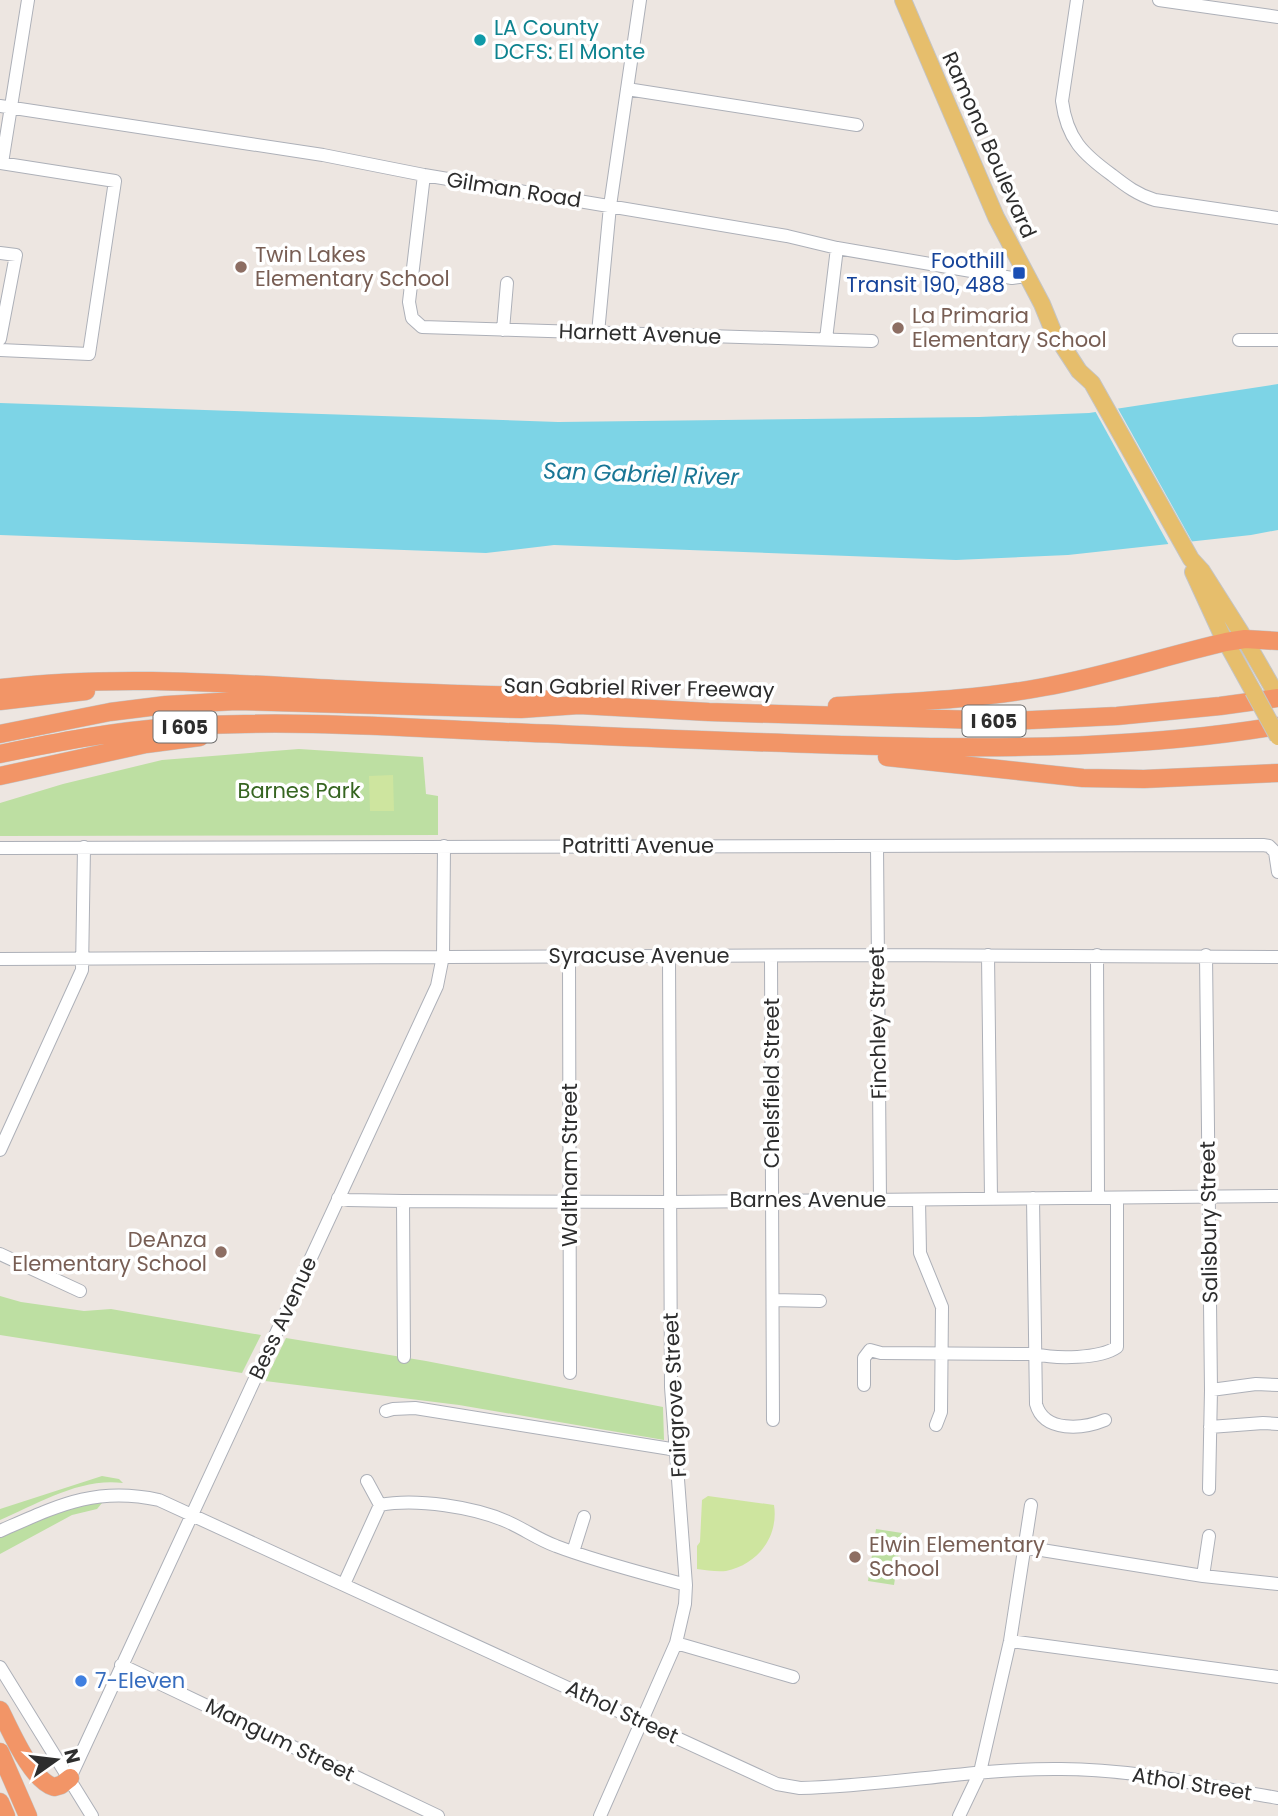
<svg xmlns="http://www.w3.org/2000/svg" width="1278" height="1816" viewBox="0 0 1278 1816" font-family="Poppins,sans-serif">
<rect width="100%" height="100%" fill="#ede6e1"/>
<path fill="#bddfa2" d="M 299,749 L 423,757 L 426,794 L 438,796 L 438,835 L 0,836 L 0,803 L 63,784 L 162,760 Z
M 0,1296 L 21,1302 L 84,1311 L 111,1309 L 261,1335 L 242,1373 L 0,1335 Z
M 286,1338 L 426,1361 L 663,1407 L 664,1440 L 459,1405 L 265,1381 Z
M 102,1476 L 119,1479 L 123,1483 C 81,1477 37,1504 0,1520 L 0,1509 Z
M 100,1500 L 102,1503 L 97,1509 L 72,1515 L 0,1554 L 0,1537 L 43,1518 Z
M 876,1529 L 902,1533 L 894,1585 L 868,1581 Z"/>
<path fill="#cee59f" d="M 393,775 L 394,811 L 370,811 L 369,776 Z
M 708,1496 L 774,1505 C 779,1537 757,1565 726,1571 C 716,1572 706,1570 697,1569 L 697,1546 L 700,1542 L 702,1500 Z"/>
<path fill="#7dd4e6" d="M 1278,384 L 1278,530 L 1251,535 L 1068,555 L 956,560 L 554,545 L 486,553 L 0,535 L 0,403 L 558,422 L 979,417 L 1089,413 Z"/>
<path fill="#ede6e1" d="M 1116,405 L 1194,545 L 1170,547 L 1094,409 Z"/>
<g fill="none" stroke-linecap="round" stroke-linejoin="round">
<g stroke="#adb0b8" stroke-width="14">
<path id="minor" d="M 1077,0 L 1062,101 C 1067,139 1083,154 1112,175 C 1126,186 1138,195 1155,200 L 1278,218
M 1159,0 L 1278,17
M 627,89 L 857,125
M 0,106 L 323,155 L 424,175 L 787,236 L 837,248 L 1012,278 L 1027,276
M 0,163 L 115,181 L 89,354 L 0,350
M 2,163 L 28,0
M 424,175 L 409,302 L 412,318 L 422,327 L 872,341
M 0,253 L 16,255 L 0,339
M 503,330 L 507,283
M 598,333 L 610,206 L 640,0
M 826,339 L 837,248
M 1239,340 L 1278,340
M 877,846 L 880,1200
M 0,848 L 1263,845 L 1269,846 L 1275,852 L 1278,872
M 988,955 L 991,1198
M 1097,955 L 1098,1198
M 1206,955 L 1211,1390 L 1209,1489
M 569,956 L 570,1373
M 771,957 L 773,1420
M 0,959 L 878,955 L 1278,957
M 0,1150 L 82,970 L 84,847
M 338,1198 L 348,1200 L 403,1201 L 670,1202 L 1278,1196
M 1033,1198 L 1036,1404 C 1044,1433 1083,1429 1105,1420
M 919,1200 L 920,1253 L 942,1307 L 941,1412 L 936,1425
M 403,1201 L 404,1357
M 0,1254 L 80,1291
M 773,1300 L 820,1301
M 864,1385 L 864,1358 L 870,1350 L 881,1353 L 1035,1354 C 1056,1359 1100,1359 1117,1347 L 1117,1198
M 1211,1390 L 1256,1384 L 1278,1385
M 386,1411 L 393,1409 L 415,1408 L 677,1450
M 1210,1427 L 1263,1423 L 1278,1424
M 367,1481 L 380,1505 C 416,1498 475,1507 508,1522 C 524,1529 539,1540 556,1546 C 598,1562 643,1573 686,1585
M 0,1531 C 57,1506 95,1486 159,1500 L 777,1784 L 800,1788 C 888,1786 974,1768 1061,1769 C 1134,1769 1207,1786 1278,1798
M 1023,1547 L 1203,1576 L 1278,1584
M 573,1552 L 584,1517
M 1203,1576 L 1209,1536
M 344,1584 L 380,1505
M 1010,1641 L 1278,1677
M 676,1643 L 793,1677
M 121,1665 L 438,1816
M 0,1667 L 92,1816
M 70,1778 L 437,986 L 443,956 L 444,846
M 600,1816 L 676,1643 L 685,1604 L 686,1585 L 671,1387 L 669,957
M 959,1816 L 980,1772 L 1010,1641 L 1031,1505"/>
</g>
<g stroke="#c4c4c4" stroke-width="18">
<path id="major" d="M 903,0 L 996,217 L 1042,304 L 1053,331 L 1079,371 L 1092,383 L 1191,559 L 1202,571 L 1240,631 L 1278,697
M 1193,572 L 1221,633 L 1253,691"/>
</g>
<g stroke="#c4c4c4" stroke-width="19">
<path id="highway" d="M 0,688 C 119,674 237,684 357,690 C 412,693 467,694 522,696 L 548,700
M 0,701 L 86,691
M 837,706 C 906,702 976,700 1044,687 C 1106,676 1165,656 1226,642 L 1245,639 L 1278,641
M 0,734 L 110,712 L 166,705 L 236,701 L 521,709 L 579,705 L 709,712 L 1012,721 L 1117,716 L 1220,706 L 1278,698
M 0,754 C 57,742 114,731 172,727 C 283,719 395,727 506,732 C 631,737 755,743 880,746 C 1013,749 1146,748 1278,726
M 887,757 L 1083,778 L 1144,779 L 1278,773
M 0,776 L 146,744 L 200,737
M 0,1710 C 11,1731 31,1780 54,1787 L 61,1785 L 70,1778
M 0,1752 L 28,1816
M 0,1802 L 6,1816"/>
</g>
<use href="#minor" stroke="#fff" stroke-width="12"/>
<use href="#major" stroke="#e6be6c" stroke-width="16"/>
<use href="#highway" stroke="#f29567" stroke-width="18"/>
<g stroke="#c4c4c4" stroke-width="18" stroke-linecap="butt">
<path id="major-bridge" d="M 1253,691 L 1278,737"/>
</g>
<use href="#major-bridge" stroke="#e6be6c" stroke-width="16"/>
</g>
<circle fill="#0f9aa8" stroke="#fff" stroke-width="2.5" cx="480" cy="40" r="7"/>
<g fill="#8d6e63" stroke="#fff" stroke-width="2.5">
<circle cx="241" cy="267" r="7"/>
<circle cx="898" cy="328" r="7"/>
<circle cx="221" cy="1252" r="7"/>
<circle cx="855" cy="1557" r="7"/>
</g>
<rect fill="#1a4fb4" stroke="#fff" stroke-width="2.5" x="1012" y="266" width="14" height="14" rx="3.5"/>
<circle fill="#3f7fe0" stroke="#fff" stroke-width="2.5" cx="81" cy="1681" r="7"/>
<g text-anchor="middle" stroke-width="7" stroke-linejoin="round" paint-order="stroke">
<g fill="#fff" stroke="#6c6c6c" stroke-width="2">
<rect x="962.5" y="705.5" width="63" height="31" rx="5"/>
<rect x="153.5" y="711.5" width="63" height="31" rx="5"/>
</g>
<g font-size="19" font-weight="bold" fill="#2d2d2d">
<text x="994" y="728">I 605</text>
<text x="185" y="734">I 605</text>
</g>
<g font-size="21" fill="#0d838f" stroke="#fff" text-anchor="start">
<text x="494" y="35">LA County<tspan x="494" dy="24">DCFS: El Monte</tspan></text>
</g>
<g font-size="21" fill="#2d2d2d" stroke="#fff">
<text transform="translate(989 145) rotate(66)" y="7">Ramona Boulevard</text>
<text transform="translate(514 190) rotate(9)" y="7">Gilman Road</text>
<text transform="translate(640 334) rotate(2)" y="7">Harnett Avenue</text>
<text transform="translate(639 688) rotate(1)" y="7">San Gabriel River Freeway</text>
<text x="638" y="853">Patritti Avenue</text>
<text x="639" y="963">Syracuse Avenue</text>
<text transform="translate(878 1023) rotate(-91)" y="7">Finchley Street</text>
<text transform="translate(772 1083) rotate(-90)" y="7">Chelsfield Street</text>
<text transform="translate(570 1165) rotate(-90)" y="7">Waltham Street</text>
<text x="808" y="1207">Barnes Avenue</text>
<text transform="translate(1209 1222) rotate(-91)" y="7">Salisbury Street</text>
<text transform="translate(283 1318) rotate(-65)" y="7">Bess Avenue</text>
<text transform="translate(675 1395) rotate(-93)" y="7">Fairgrove Street</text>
<text transform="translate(622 1712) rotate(25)" y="7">Athol Street</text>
<text transform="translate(280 1740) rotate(26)" y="7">Mangum Street</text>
<text transform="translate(1192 1784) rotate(9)" y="7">Athol Street</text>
</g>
<g font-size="21" fill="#785e54" stroke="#fff" text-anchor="start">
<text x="255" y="262">Twin Lakes<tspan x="255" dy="24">Elementary School</tspan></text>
<text x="912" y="323">La Primaria<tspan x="912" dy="24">Elementary School</tspan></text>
<text x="207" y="1247" text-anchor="end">DeAnza<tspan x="207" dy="24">Elementary School</tspan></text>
<text x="869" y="1552">Elwin Elementary<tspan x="869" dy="24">School</tspan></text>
</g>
<g font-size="21" fill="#164399" stroke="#fff" text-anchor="end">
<text x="1005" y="268">Foothill<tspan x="1005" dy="24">Transit 190, 488</tspan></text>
</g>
<g font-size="21" fill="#366521" stroke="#fff">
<text x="299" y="798">Barnes Park</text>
</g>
<g font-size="21" fill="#366cbe" stroke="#fff" text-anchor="start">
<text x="95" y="1688">7-Eleven</text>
</g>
<g font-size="23" font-style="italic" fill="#197695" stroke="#fff">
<text transform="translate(641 474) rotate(2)" y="8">San Gabriel River</text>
</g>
</g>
<g transform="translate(56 1760) rotate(76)" stroke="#ffffff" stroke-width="5" paint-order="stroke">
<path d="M0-5L12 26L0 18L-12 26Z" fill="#2d2d2d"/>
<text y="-10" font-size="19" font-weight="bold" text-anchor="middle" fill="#2d2d2d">N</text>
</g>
</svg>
